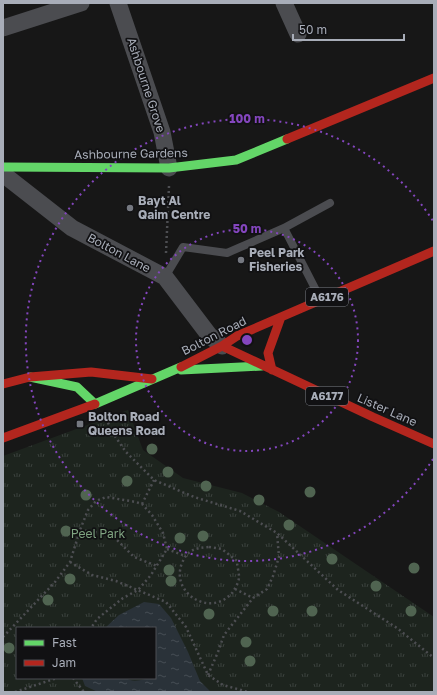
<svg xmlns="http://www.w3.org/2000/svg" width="437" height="695" viewBox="0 0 437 695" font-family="'Golos Text',sans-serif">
<defs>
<pattern id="park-tufts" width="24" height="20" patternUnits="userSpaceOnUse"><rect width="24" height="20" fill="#1d241e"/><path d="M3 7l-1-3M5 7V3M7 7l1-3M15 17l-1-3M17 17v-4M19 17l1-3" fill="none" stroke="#3b413d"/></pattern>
<pattern id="water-ripples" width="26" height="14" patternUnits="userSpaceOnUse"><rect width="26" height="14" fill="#2a3239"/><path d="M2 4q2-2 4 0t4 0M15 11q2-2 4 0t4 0" fill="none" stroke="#464d54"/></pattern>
</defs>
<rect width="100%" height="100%" fill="#171717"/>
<path fill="url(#park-tufts)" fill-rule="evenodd" d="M 128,410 L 143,450 L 183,478 L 242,493 L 279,512 L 434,617 L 434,692 L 3,692 L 3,456 ZM 17,628 L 155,628 L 155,678 L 17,678 Z"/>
<path fill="url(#water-ripples)" d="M 144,602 L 159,604 L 171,618 L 188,652 L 200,681 L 210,691 L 223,692 L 98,692 L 85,686 L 82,678 L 126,678 C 134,684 145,678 155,678 L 155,628 L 105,628 L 119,615 Z"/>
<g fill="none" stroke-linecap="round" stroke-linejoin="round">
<path stroke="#4d4e52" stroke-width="2.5" stroke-dasharray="2 3" stroke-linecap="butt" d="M 166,253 L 169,186
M 106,418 L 112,432 L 126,452 L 154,480 L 194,497 L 240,511 L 277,533 L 338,590 L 397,628 L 434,658
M 142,504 L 154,480
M 80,530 L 111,534 L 134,557 L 157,566
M 209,547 L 222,549 L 237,561 C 237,566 239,572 239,577 C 239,582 235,589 232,593 C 210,618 170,593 182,563 C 188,549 196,548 209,547 Z
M 167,549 L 185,556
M 70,562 L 92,575 L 116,581 L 166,602 L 186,627 L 208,675 L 223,685 L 248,692
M 235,589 L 253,598
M 3,637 L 55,582 L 70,562 L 80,530 L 88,510 L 96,501 L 106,497 L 136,502 L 142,504 L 152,515 L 163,533 L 167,549 L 151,575 L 138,590 L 123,598 L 97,619 L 91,628
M 208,675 L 218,652 L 224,635 L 253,598 L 267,589 L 273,576 L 279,557 L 277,533
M 73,678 L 84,692
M 15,692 L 57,678"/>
<path stroke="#4b4c50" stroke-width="8" d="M 284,228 L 320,298
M 165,277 L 183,247 L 227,253 L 284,228 L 330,203"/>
<path stroke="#4b4c50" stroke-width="17" d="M 118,3 L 162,132 L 169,168
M 284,3 L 298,34
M 3,28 L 81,3
M 3,174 L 72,228 L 165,277 L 209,335 L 222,346"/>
<path stroke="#63d668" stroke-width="9" d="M 3,167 L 169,168 L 236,160 L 287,139
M 181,370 L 262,366
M 30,377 L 77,387 L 95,404 L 181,367"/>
<path stroke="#b3261e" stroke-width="9" d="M 287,139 L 434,78
M 222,346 L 237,336 L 434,251
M 181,367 L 222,346 L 373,417 L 434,444
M 272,370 L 268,353 L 281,317
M 3,384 L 30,377 L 91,372 L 152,379
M 3,438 L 95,404"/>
</g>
<g fill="#506451">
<circle cx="152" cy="449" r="5.5"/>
<circle cx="168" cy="472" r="5.5"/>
<circle cx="127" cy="481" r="5.5"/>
<circle cx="206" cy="486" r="5.5"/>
<circle cx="310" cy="492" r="5.5"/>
<circle cx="86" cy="495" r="5.5"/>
<circle cx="259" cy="500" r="5.5"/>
<circle cx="289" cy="525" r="5.5"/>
<circle cx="66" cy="531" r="5.5"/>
<circle cx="203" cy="536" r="5.5"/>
<circle cx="180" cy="538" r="5.5"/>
<circle cx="332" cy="559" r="5.5"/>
<circle cx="414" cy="568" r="5.5"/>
<circle cx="169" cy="570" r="5.5"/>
<circle cx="70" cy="579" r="5.5"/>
<circle cx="171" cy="581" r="5.5"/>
<circle cx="376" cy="586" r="5.5"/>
<circle cx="48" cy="600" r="5.5"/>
<circle cx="273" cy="611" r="5.5"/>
<circle cx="312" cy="611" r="5.5"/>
<circle cx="411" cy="611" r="5.5"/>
<circle cx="209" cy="614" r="5.5"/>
<circle cx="246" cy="642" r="5.5"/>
<circle cx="9" cy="648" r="5.5"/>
<circle cx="250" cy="661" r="5.5"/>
</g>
<g fill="none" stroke="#8446be" stroke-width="2" stroke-dasharray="2 4">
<circle cx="247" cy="340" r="111"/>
<path d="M433 459A221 221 0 1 1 433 221"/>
</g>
<g fill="#757880" stroke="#111113" stroke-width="1.5">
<circle cx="130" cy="208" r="4"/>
<circle cx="241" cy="260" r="4"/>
<rect x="76" y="420" width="8" height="8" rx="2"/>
</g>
<g text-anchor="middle" stroke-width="3.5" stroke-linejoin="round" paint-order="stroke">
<g fill="#111113" stroke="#7b7e86" stroke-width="1">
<rect x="306" y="288" width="42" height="18" rx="3"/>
<rect x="306" y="387" width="42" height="18" rx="3"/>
</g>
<g font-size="11" font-weight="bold" fill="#a8adb8">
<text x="327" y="301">A6176</text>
<text x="327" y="400">A6177</text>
</g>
<g font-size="12" fill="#a8adb8" stroke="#111113">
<text transform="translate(146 85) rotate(72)" y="4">Ashbourne Grove</text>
<text transform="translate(131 154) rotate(-1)" y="4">Ashbourne Gardens</text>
<text transform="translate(119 253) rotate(28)" y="4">Bolton Lane</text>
<text transform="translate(214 336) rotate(-27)" y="4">Bolton Road</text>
<text transform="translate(387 410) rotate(24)" y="4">Lister Lane</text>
</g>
<g font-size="12" font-weight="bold" fill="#a8adb8" stroke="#111113" text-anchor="start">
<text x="138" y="205">Bayt Al<tspan x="138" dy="14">Qaim Centre</tspan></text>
<text x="249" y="257">Peel Park<tspan x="249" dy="14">Fisheries</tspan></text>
<text x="88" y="421">Bolton Road<tspan x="88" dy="14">Queens Road</tspan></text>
</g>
<g font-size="12" fill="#7fa381" stroke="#111113">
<text x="98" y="538">Peel Park</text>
</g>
</g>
<circle cx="247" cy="340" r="6" fill="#8446be" stroke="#111113" stroke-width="2"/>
<g font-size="12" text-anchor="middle" font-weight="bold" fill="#8446be" stroke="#111113" stroke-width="3.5" stroke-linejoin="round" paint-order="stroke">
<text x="247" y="123">100 m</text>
<text x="247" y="233">50 m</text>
</g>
<rect width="437" height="695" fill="none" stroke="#a8adb8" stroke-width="8"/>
<rect x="16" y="627" width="140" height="52" fill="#111113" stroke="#4d4f55"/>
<rect x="24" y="640" width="20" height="6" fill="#63d668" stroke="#4d4f55"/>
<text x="52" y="647" font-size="12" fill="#a8adb8">Fast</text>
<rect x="24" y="660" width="20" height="6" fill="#b3261e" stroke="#4d4f55"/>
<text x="52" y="667" font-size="12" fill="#a8adb8">Jam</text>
<path d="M293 34v6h111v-6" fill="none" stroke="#a8adb8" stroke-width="2"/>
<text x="299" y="34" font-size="12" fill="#a8adb8" stroke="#111113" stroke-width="3" paint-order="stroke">50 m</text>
</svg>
